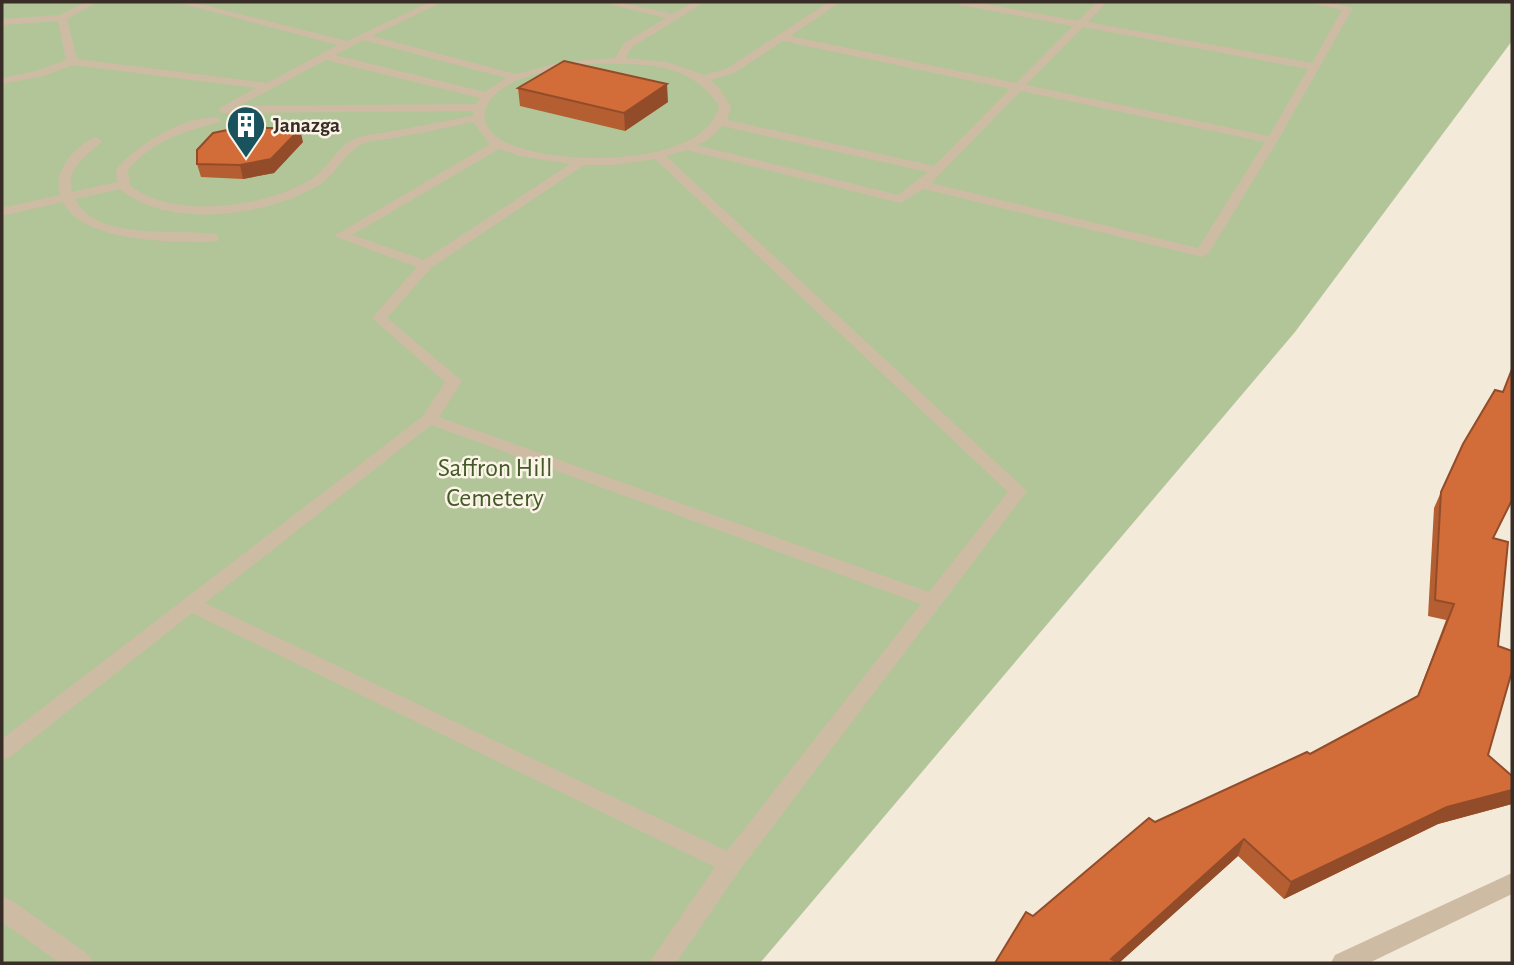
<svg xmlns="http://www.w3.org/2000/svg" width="1514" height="965" viewBox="0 0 1514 965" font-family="'Alegreya Sans',sans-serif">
<rect width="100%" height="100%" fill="#f4eada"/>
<path fill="#b2c598" d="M 2,2 L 1512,2 L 1512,41 L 1295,332 L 760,963 L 2,963 Z"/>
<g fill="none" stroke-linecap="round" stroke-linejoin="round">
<path fill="#cebba4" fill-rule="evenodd" d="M 86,2 L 98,2 L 67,19 L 77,59 L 267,83 L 338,45 L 176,2 L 192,2 L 347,41 L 430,2 L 442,2 L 372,36 L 516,74 L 561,62 L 615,58 L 624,43 L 666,18 L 601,2 L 618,2 L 673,14 L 693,2 L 705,2 L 632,47 L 625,58 L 667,62 L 704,75 L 726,69 L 829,2 L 840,2 L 790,36 L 1016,83 L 1073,26 L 960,5 L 955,2 L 975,2 L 1078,21 L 1097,2 L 1107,2 L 1088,22 L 1312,63 L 1342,10 L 1305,2 L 1327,2 L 1353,8 L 1278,140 L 1209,253 L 1202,257 L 924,189 L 900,203 L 687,150 L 666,156 L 1027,491 L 739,871 L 676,963 L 649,963 L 715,867 L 192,613 L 10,757 L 2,759 L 2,739 L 423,416 L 445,382 L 372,318 L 417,267 L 334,236 L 490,144 L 473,122 C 447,128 420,133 394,138 C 384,140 371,140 362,144 C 345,152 336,175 319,185 C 268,216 168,230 120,189 L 75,199 C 96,243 180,227 218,235 L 218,241 L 213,242 C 174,242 83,243 63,202 L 2,216 L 2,208 L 60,195 C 52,172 75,145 96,137 L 102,141 C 88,156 65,167 72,192 L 117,182 L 116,170 C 135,145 188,113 220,118 L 220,122 C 185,131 152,141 128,170 L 130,185 C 173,221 269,207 313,178 C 329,167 338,145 356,138 C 368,134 381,133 393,131 C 420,126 446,121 472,116 L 474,111 L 224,113 L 220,112 L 220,108 L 256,88 L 73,65 L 43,76 L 2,84 L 2,78 L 36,71 L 66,60 L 58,21 L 2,25 L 2,19 L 60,15 ZM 1083,27 L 1308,69 L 1269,136 L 1026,85 ZM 363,40 L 506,78 L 485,92 L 335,55 ZM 783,41 L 1010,89 L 934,166 L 727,120 L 731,106 L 719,88 L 710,80 L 734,73 ZM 326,60 L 480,98 L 476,104 L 239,106 ZM 591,64 C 638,63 692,61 719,106 C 705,170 548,166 503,141 C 492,135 482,124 485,112 C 492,76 561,68 591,64 ZM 1021,91 L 1265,142 L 1198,248 L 931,183 ZM 722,126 L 928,172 L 898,195 L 696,145 L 708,140 ZM 499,149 L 520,156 L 570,164 L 424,260 L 352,235 ZM 655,159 L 1008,492 L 929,592 L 439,417 L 462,381 L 387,318 L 431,268 L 584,165 L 615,165 ZM 431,425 L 921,604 L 727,851 L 205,603 Z
M 2,897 L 11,900 L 89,955 L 93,963 L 60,963 L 2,922 Z"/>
<path fill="#cebba4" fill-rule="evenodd" d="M 1512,873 L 1512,894 L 1369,963 L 1331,963 L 1335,955 Z"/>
</g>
<path fill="#b55e32" d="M 518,88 L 668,102 L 625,131 L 520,106 Z
M 303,142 L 274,173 L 243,179 L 201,177 L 197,164 Z
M 1441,492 L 1494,538 L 1488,755 L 1512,776 L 1512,804 L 1438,824 L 1284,899 L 1238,856 L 1119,963 L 1033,916 L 1155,822 L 1310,754 L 1417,697 L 1446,620 L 1428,616 L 1434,508 Z"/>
<path fill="#934c29" d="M 667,84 L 668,102 L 625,131 L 624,113 Z
M 300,129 L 303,142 L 274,173 L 243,179 L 240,165 Z
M 1512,790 L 1512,804 L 1438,824 L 1284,899 L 1291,882 L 1447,807 Z
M 1244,839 L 1238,856 L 1119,963 L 1111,959 Z"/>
<path fill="#d26d3a" stroke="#934c29" stroke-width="2" d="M 564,61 L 667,84 L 624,113 L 518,88 Z
M 242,127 L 300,129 L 271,159 L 240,165 L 197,164 L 197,150 L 213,133 Z
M 1512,369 L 1512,500 L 1493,538 L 1508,542 L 1498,646 L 1512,651 L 1512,671 L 1488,755 L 1512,776 L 1512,790 L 1447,807 L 1291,882 L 1244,839 L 1111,959 L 1119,963 L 995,963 L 1026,912 L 1033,916 L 1149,818 L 1155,822 L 1307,752 L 1310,754 L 1418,696 L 1454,604 L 1435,600 L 1441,492 L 1463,444 L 1495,390 L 1503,392 Z"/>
<defs>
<g id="building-pin" transform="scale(2.0125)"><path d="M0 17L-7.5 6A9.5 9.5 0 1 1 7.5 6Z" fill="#18535e" stroke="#fbf4e7"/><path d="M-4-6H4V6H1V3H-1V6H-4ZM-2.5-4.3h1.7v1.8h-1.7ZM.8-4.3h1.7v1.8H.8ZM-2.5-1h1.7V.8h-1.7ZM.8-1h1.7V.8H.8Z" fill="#fff"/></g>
</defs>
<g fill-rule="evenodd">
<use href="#building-pin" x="246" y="125"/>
</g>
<g text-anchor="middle" stroke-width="5" stroke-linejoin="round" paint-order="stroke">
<g font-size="21" font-weight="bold" fill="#382e27" stroke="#fbf4e7" text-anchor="start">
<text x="273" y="132">Janazga</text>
</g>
<g font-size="26" fill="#435928" stroke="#fbf4e7">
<text x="495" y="476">Saffron Hill<tspan x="495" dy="30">Cemetery</tspan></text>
</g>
</g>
<rect width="1514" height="965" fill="none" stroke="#382e27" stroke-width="7"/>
</svg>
